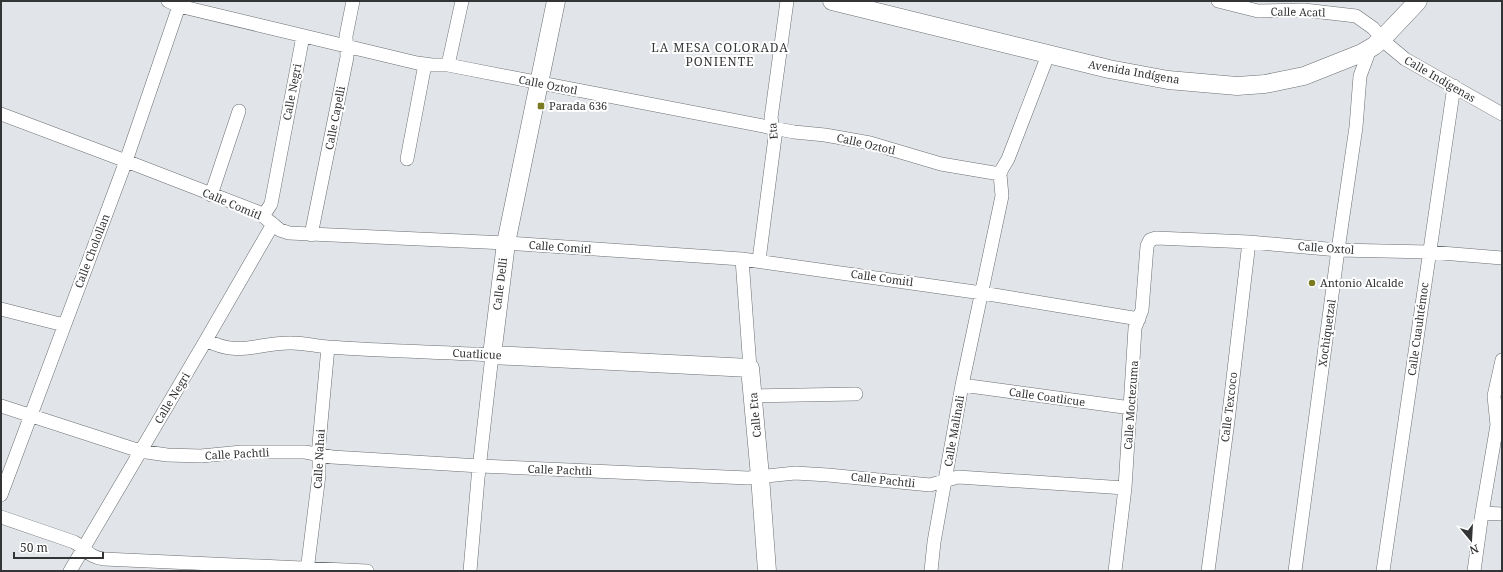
<svg xmlns="http://www.w3.org/2000/svg" width="1503" height="572" viewBox="0 0 1503 572" font-family="'Noto Serif',serif">
<rect width="100%" height="100%" fill="#e1e4e8"/>
<g fill="none" stroke-linecap="round" stroke-linejoin="round">
<g stroke="#6b6e71" stroke-width="14">
<path id="street" d="M 168,1 L 179,6 L 417,63 L 432,65 L 448,65 L 794,132 L 825,135 L 870,143 L 941,164 L 1000,174
M 1218,1 L 1258,11 L 1304,10 L 1356,16 L 1373,28 L 1387,44 L 1405,59 L 1502,114
M 448,65 L 462,1
M 1,114 L 126,161 L 258,212 L 280,230 L 289,233 L 506,243 L 742,259 L 982,293 L 1139,319
M 407,159 L 425,64
M 211,195 L 239,111
M 263,216 L 271,204 L 303,36
M 311,235 L 347,57 L 346,36 L 353,1
M 742,259 L 750,368
M 759,260 L 775,137 L 771,118 L 787,1
M 1,309 L 64,325
M 206,340 C 240,358 258,342 292,343 C 304,343 316,346 328,347 C 383,351 438,352 492,355 L 478,478 L 470,571
M 962,385 L 1131,408
M 753,396 L 856,394
M 1,406 L 140,451 L 167,455 L 201,456 L 242,452 L 305,452 L 332,457 L 480,466 L 748,478 L 795,473 L 828,475 L 930,485 L 958,477 L 1125,488
M 1,495 L 126,161 L 179,6
M 1482,513 L 1502,514
M 1,517 L 74,542 C 87,549 88,557 104,559 L 367,571
M 70,571 L 206,340 L 273,224
M 307,571 L 319,475 L 319,444 L 328,347
M 931,571 L 934,542 L 962,385 L 1002,196 L 1000,174 L 1002,169 L 1008,159 L 1048,55
M 1115,571 L 1125,488 L 1135,328 L 1142,310 L 1147,246 L 1150,240 L 1156,238 L 1249,242 L 1338,250 L 1429,252 L 1502,258
M 1208,571 L 1228,421 L 1249,242
M 1295,571 L 1338,250 L 1356,127 L 1360,76 L 1370,49
M 1383,571 L 1454,86
M 1474,571 L 1482,513 L 1497,425 L 1494,396 L 1502,360"/>
</g>
<g stroke="#6b6e71" stroke-width="19">
<path id="secondary" d="M 556,1 L 506,243 L 492,355 L 750,368 L 760,476 L 767,571
M 832,1 L 1109,69 L 1168,80 L 1237,86 L 1265,84 L 1304,76 L 1362,53 L 1374,46 L 1383,38 L 1418,1"/>
</g>
<use href="#street" stroke="#fff" stroke-width="13"/>
<use href="#secondary" stroke="#fff" stroke-width="18"/>
</g>
<g fill="#7b7b23" stroke="#fff" stroke-width="1.5">
<rect x="537" y="102" width="8" height="8" rx="2"/>
<circle cx="1312" cy="283" r="4"/>
</g>
<g text-anchor="middle" stroke-width="4" stroke-linejoin="round" paint-order="stroke">
<g font-size="11" fill="#333436" stroke="#fff">
<text transform="translate(1298 12) rotate(1)" y="4">Calle Acatl</text>
<text transform="translate(1134 72) rotate(10)" y="4">Avenida Indígena</text>
<text transform="translate(1440 79) rotate(30)" y="4">Calle Indígenas</text>
<text transform="translate(548 85) rotate(11)" y="4">Calle Oztotl</text>
<text transform="translate(292 92) rotate(-79)" y="4">Calle Negri</text>
<text transform="translate(335 118) rotate(-79)" y="4">Calle Capelli</text>
<text transform="translate(773 131) rotate(-95)" y="4">Eta</text>
<text transform="translate(866 144) rotate(13)" y="4">Calle Oztotl</text>
<text transform="translate(232 204) rotate(23)" y="4">Calle Comitl</text>
<text transform="translate(560 247) rotate(4)" y="4">Calle Comitl</text>
<text transform="translate(1326 248) rotate(4)" y="4">Calle Oxtol</text>
<text transform="translate(92 251) rotate(-69)" y="4">Calle Cholollan</text>
<text transform="translate(882 278) rotate(8)" y="4">Calle Comitl</text>
<text transform="translate(500 284) rotate(-83)" y="4">Calle Delli</text>
<text transform="translate(1418 329) rotate(-82)" y="4">Calle Cuauhtémoc</text>
<text transform="translate(1327 333) rotate(-82)" y="4">Xochiquetzal</text>
<text transform="translate(477 354) rotate(3)" y="4">Cuatlicue</text>
<text transform="translate(1047 397) rotate(8)" y="4">Calle Coatlicue</text>
<text transform="translate(172 398) rotate(-59)" y="4">Calle Negri</text>
<text transform="translate(1131 405) rotate(-86)" y="4">Calle Moctezuma</text>
<text transform="translate(1229 407) rotate(-83)" y="4">Calle Texcoco</text>
<text transform="translate(755 415) rotate(-95)" y="4">Calle Eta</text>
<text transform="translate(954 431) rotate(-80)" y="4">Calle Malinali</text>
<text transform="translate(237 454) rotate(-3)" y="4">Calle Pachtli</text>
<text transform="translate(319 459) rotate(-87)" y="4">Calle Nahai</text>
<text transform="translate(560 470) rotate(2)" y="4">Calle Pachtli</text>
<text transform="translate(883 480) rotate(6)" y="4">Calle Pachtli</text>
</g>
<g font-size="11" fill="#333436" stroke="#fff" text-anchor="start">
<text x="549" y="110">Parada 636</text>
<text x="1320" y="287">Antonio Alcalde</text>
</g>
<g font-size="12" letter-spacing="1" fill="#333436" stroke="#fff">
<text x="720" y="52">LA MESA COLORADA<tspan x="720" dy="14">PONIENTE</tspan></text>
</g>
</g>
<rect width="1503" height="572" fill="none" stroke="#333436" stroke-width="4"/>
<g transform="translate(1471 540) rotate(162)" stroke="#ffffff" stroke-width="3" paint-order="stroke">
<path d="M0-3L7 15L0 10L-7 15Z" fill="#333436"/>
<text y="-6" font-size="11" font-weight="bold" text-anchor="middle" fill="#333436">N</text>
</g>
<path d="M14 552v6h89v-6" fill="none" stroke="#333436" stroke-width="2"/>
<text x="20" y="552" font-size="12" fill="#333436" stroke="#ffffff" stroke-width="3" paint-order="stroke">50 m</text>
</svg>
